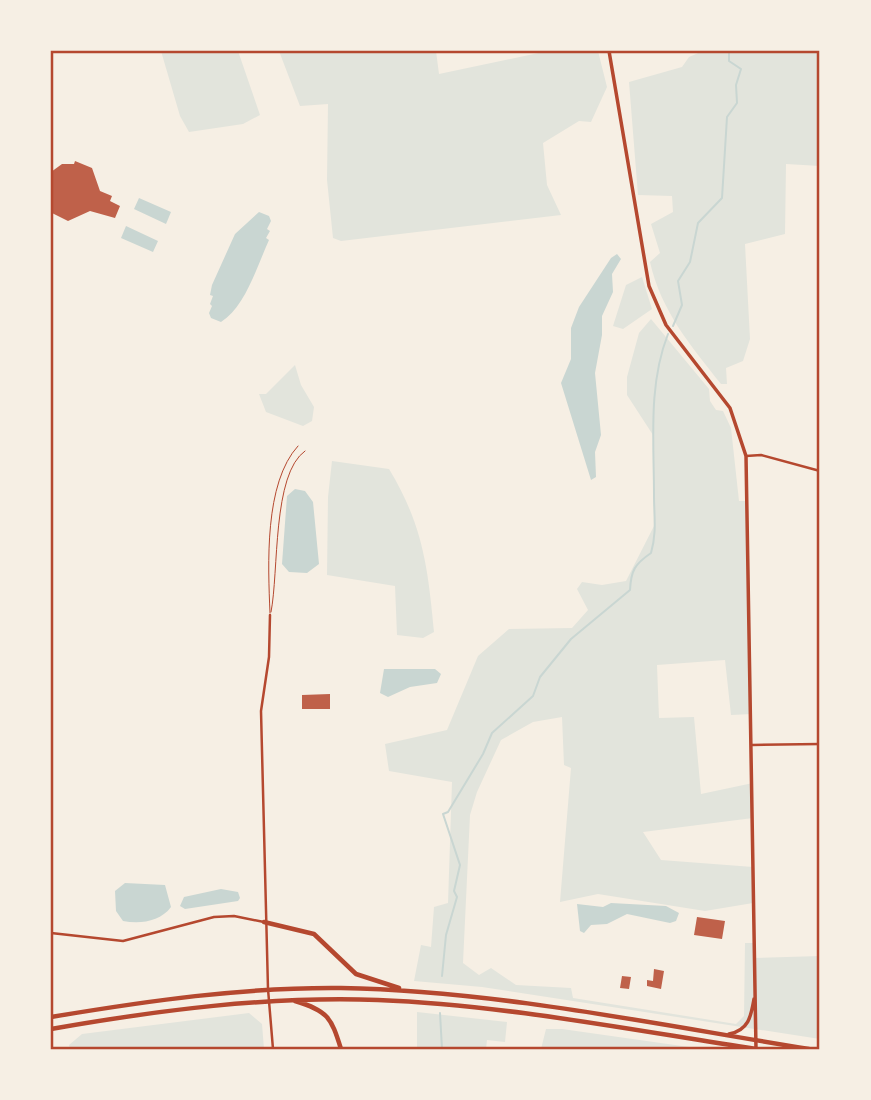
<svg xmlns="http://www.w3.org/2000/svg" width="871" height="1100" viewBox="0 0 871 1100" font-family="Barlow,sans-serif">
<rect width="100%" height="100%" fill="#f6efe4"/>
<path fill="#e2e4dc" d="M 161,51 L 238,51 L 260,115 L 243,124 L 189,132 L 180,116 Z
M 279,51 L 436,51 L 439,74 L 548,51 L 598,51 L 607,87 L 591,122 L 579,121 L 543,143 L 547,185 L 561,215 L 341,241 L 333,238 L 327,180 L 328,104 L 300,106 Z
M 703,51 L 820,51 L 820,166 L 786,164 L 785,234 L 745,244 L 750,339 L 743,361 L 726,368 L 727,384 L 721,384 C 691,346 661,311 650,262 L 660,253 L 651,224 L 673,212 L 672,196 L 638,195 L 629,82 L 682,67 L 689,57 Z
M 642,277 L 652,309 L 623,329 L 613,326 L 626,285 Z
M 651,319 L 709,389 L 710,401 L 716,410 L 723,411 L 731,428 L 739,501 L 748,501 L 752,714 L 731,715 L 725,660 L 657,665 L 659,718 L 694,717 L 701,794 L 753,783 L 753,818 L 643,832 L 661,860 L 753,867 L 753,903 L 705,911 L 598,894 L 560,902 L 571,768 L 564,765 L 562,717 L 533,722 L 501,740 L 477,792 L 470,815 L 463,963 L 479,975 L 491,968 L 516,985 L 571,988 L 573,998 L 736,1024 L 744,1016 L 745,943 L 755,943 L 755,958 L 820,956 L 820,1039 L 482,987 L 414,981 L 421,945 L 431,947 L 434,907 L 448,903 L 452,782 L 389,771 L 385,744 L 447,730 L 478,656 L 509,629 L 572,628 L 588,610 L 577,589 L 582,582 L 602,585 L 626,581 L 654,526 L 653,435 L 627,395 L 627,377 L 639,333 Z
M 295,365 L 301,385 L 314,407 L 312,421 L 303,426 L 266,412 L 259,394 L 266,394 Z
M 332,461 L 389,469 C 423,525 428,568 434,632 L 423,638 L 397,635 L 395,586 L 327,575 L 328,497 Z
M 417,1012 L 507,1022 L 505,1042 L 487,1040 L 486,1049 L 417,1049 Z
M 249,1013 L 262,1024 L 264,1049 L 70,1049 L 69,1045 L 82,1034 Z
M 546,1029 L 562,1029 L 703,1049 L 541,1049 Z"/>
<path fill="#c9d6d2" d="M 139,198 L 171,212 L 166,224 L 134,209 Z
M 259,212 L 269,216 L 271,221 L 267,229 L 270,231 L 266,238 L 269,240 C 256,269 245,307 221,322 L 211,318 L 209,313 L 212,306 L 210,304 L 213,296 L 210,295 L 212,285 L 235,234 Z
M 126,226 L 158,241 L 153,252 L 121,238 Z
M 617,254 L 621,259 L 612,274 L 613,292 L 602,316 L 602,335 L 595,373 L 601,435 L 595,452 L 596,477 L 591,480 L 561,383 L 571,359 L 571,328 L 579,307 L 611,258 Z
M 295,489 L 305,491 L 313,502 L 319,564 L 307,573 L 289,572 L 282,564 L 287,496 Z
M 384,669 L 435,669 L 441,674 L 437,683 L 410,687 L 388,697 L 380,693 Z
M 125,883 L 165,885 L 171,907 C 160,922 140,924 123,921 L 116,911 L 115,891 Z
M 221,889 L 238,892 L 240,898 L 238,901 L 185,909 L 180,906 L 184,897 Z
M 611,903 L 666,906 L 679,913 L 676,921 L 670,923 L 627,914 L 607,924 L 591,925 L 584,933 L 580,931 L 577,904 L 603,907 Z"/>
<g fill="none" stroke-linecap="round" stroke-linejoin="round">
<path stroke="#c9d6d2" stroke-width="2" d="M 673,326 L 682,305 L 678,281 L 690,262 L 698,223 L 722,198 L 727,117 L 737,103 L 736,85 L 741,69 L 729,61 L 729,51
M 442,976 L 446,935 L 457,897 L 454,891 L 460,865 L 443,814 L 448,812 L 483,754 L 492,733 L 533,696 L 540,677 L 571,639 L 630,590 C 631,570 635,564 651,553 C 657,532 654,516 654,495 C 654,441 648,385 668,334
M 440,1013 L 442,1049"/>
</g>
<path fill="#bf614a" d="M 75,161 L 92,168 L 100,191 L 112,196 L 110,201 L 120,206 L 115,218 L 90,211 L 68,221 L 52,213 L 51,172 L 62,164 L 74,164 Z
M 330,694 L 330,709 L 302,709 L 302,695 Z
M 697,917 L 725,921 L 722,939 L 694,935 Z
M 654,969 L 664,971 L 661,989 L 647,986 L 647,980 L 653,981 Z
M 622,976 L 631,977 L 629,989 L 620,988 Z"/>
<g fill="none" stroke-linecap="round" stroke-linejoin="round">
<path stroke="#b5482f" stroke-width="1" d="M 271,612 C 279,572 272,474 305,451
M 270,613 C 268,565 264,483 298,446"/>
<path stroke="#b5482f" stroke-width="2.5" d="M 752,745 L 820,744
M 51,933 L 123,941 L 214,917 L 234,916 L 264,922
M 268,989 L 261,711 L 269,657 L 270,615"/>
<path stroke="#b5482f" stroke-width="2.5" d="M 746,456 L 761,455 L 820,471
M 268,989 L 273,1049"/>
<path stroke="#b5482f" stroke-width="3.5" d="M 609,51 L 649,286 L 666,325 L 730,408 L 746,456 L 756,1049
M 729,1034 C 749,1030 751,1016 754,999"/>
<path stroke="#b5482f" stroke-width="4.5" d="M 264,922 L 314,934 L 356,974 L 399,988
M 295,1001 C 328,1011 331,1017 341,1049
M 51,1017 C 147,1001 243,987 341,988 C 498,991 654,1024 809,1049
M 51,1029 C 159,1010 267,996 378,1000 C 505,1005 631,1030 756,1049"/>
</g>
<rect width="871" height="1100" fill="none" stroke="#f6efe4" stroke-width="105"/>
<rect x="52" y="52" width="766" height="996" fill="none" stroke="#b5482f" stroke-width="2.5"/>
</svg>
